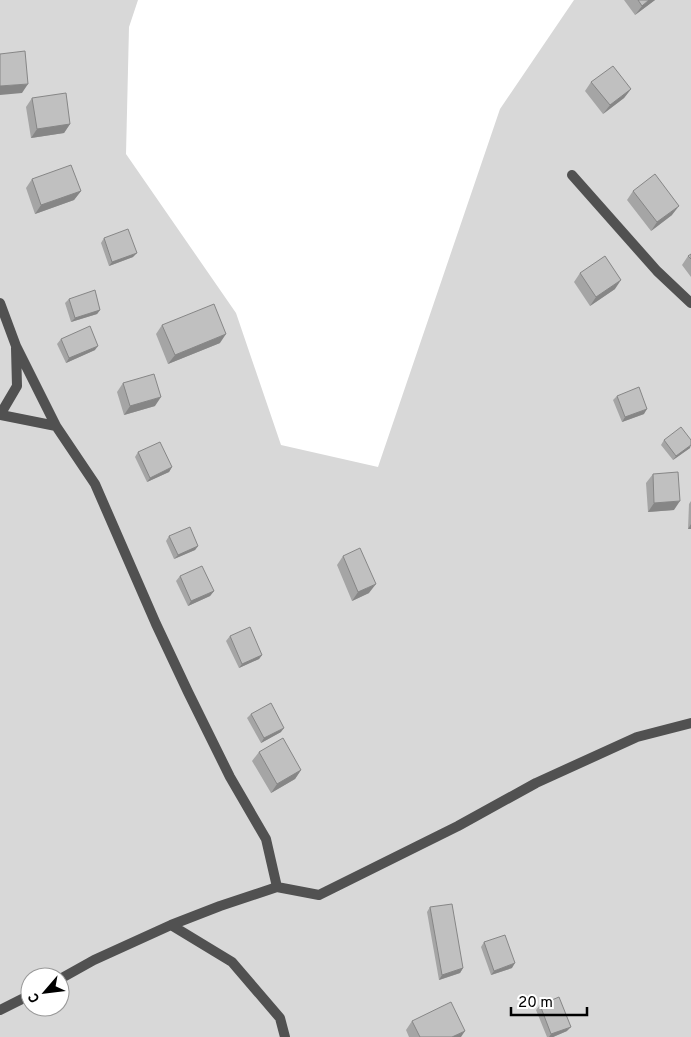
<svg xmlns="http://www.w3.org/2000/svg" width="691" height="1037" viewBox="0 0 691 1037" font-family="Overpass,sans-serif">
<rect width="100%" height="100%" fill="#fff"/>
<path fill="#d8d8d8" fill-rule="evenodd" d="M 0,0 L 138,0 L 129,27 L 126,154 L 236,313 L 281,445 L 378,467 L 500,109 L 574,0 L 691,0 L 691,1037 L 0,1037 ZM 30,977 L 60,977 L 60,1007 L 30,1007 Z"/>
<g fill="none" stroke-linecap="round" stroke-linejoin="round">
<path stroke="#515151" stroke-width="10" d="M 572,175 L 657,271 L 691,303
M 0,303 L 16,346 L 56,426 L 95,484 L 156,624 L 188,692 L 230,777 L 266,839 L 277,887
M 0,415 L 17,386 L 16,348
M 1,415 L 56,426
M 171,925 L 232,962 L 280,1018 L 285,1037
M 60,979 L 94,960 L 171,925 L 220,906 L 277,887 L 319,895 L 458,826 L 536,783 L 637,737 L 691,723
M 0,1010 L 30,995"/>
</g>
<path fill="#a5a5a5" d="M 624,0 L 655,0 L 635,15 Z
M 591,82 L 631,89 L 624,98 L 603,114 L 585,91 Z
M 32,98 L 70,124 L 64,133 L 31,138 L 26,107 Z
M 32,179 L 81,191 L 74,200 L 35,214 L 26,188 Z
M 633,191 L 672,215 L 651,231 L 627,200 Z
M 104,238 L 133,257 L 109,266 L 101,243 Z
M 691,254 L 691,277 L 682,265 L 688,256 Z
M 580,273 L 615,289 L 590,306 L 574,282 Z
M 69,299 L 100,310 L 97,314 L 71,322 L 65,303 Z
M 162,325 L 220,343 L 168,364 L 156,334 Z
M 61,339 L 95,350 L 66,363 L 57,344 Z
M 123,383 L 155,406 L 124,415 L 117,392 Z
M 617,396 L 644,414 L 622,422 L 613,400 Z
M 664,440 L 690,448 L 673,460 L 661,445 Z
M 138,452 L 172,467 L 169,472 L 147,482 L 135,457 Z
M 653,474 L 674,510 L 648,512 L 646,483 Z
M 691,501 L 691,529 L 688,529 L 689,504 Z
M 169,536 L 198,546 L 195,550 L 174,559 L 166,541 Z
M 343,556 L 369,593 L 352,601 L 337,565 Z
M 180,576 L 214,591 L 210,596 L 188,606 L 176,581 Z
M 230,636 L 262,655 L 259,659 L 239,668 L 226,641 Z
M 251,714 L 281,732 L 261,743 L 247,718 Z
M 259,752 L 301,770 L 295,779 L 271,793 L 252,761 Z
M 430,907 L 463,968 L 460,973 L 439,980 L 427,912 Z
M 484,942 L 512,968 L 491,975 L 481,947 Z
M 540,1005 L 567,1031 L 553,1037 L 547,1037 L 536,1010 Z
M 412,1021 L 461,1037 L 409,1037 L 406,1030 Z"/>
<path fill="#868686" d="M 649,0 L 655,0 L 635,15 L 642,6 Z
M 28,84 L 22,93 L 0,95 L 0,86 Z
M 631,89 L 624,98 L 603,114 L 610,105 Z
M 70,124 L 64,133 L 31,138 L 37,129 Z
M 81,191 L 74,200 L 35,214 L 41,205 Z
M 679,206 L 672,215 L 651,231 L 657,222 Z
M 137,253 L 133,257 L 109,266 L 112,262 Z
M 621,280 L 615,289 L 590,306 L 596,297 Z
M 100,310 L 97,314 L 71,322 L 75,318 Z
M 226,334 L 220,343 L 168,364 L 175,355 Z
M 98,346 L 95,350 L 66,363 L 69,358 Z
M 161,397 L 155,406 L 124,415 L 130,406 Z
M 647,409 L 644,414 L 622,422 L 625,417 Z
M 691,445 L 690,448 L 673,460 L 676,456 Z
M 172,467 L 169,472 L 147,482 L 150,478 Z
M 680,501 L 674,510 L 648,512 L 654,503 Z
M 691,524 L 691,529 L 688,529 Z
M 198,546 L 195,550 L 174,559 L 178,555 Z
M 376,584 L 369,593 L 352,601 L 358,592 Z
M 214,591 L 210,596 L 188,606 L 191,601 Z
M 262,655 L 259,659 L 239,668 L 242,664 Z
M 284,728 L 281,732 L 261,743 L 264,738 Z
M 301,770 L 295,779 L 271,793 L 277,784 Z
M 515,963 L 512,968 L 491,975 L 494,971 Z
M 463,968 L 460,973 L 439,980 L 442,975 Z
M 571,1027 L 567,1031 L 553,1037 L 549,1037 L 551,1034 Z
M 465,1031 L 461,1037 L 452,1037 Z"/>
<path fill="#c0c0c0" stroke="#868686" d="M 638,0 L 649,0 L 642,6 Z
M 25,51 L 28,84 L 0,86 L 0,54 Z
M 613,66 L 631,89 L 610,105 L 591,82 Z
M 66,93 L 70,124 L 37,129 L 32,98 Z
M 71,165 L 81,191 L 41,205 L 32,179 Z
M 655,174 L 679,206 L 657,222 L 633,191 Z
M 128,229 L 137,253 L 112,262 L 104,238 Z
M 691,254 L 691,259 L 688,256 Z
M 605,256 L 621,280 L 596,297 L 580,273 Z
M 95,290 L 100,310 L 75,318 L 69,299 Z
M 214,304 L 226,334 L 175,355 L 162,325 Z
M 90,326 L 98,346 L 69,358 L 61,339 Z
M 154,374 L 161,397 L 130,406 L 123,383 Z
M 639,387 L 647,409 L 625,417 L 617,396 Z
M 681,427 L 691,440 L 691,445 L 676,456 L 664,440 Z
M 160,442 L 172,467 L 150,478 L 138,452 Z
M 678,472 L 680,501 L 654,503 L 653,474 Z
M 190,527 L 198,546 L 178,555 L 169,536 Z
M 360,548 L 376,584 L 358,592 L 343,556 Z
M 202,566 L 214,591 L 191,601 L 180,576 Z
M 250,627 L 262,655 L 242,664 L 230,636 Z
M 271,703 L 284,728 L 264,738 L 251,714 Z
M 283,738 L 301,770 L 277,784 L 259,752 Z
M 452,904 L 463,968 L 442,975 L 430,907 Z
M 505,935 L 515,963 L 494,971 L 484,942 Z
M 559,997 L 571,1027 L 551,1034 L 540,1005 Z
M 451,1002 L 465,1031 L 452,1037 L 420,1037 L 412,1021 Z"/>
<g transform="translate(45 992) rotate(242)"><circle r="24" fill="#ffffff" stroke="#999999"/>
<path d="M0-4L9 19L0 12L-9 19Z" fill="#000000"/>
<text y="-8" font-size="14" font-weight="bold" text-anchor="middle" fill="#000000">С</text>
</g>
<path d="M511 1007v8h76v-8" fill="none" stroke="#000000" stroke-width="2.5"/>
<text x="518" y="1007" font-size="15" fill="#000000" stroke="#ffffff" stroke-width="4" paint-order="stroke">20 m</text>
</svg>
